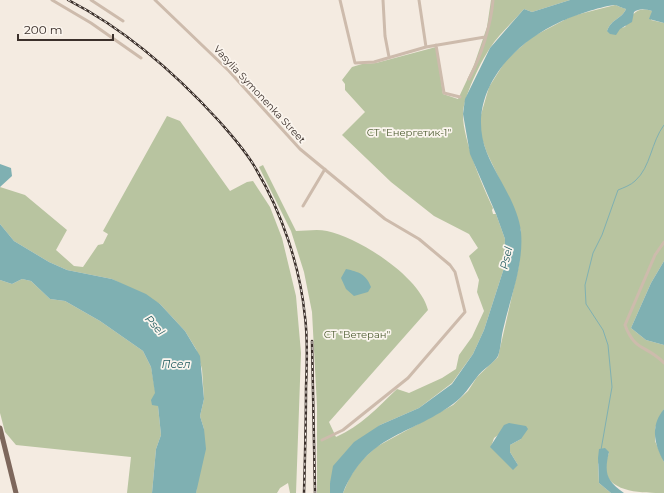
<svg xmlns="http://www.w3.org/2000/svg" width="664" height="493" viewBox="0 0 664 493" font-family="Montserrat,sans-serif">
<rect width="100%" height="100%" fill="#f4ebe1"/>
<path fill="#b8c4a0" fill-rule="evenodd" d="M 491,0 L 570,0 L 532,12 L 524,9 C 513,22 499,34 490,48 C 480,63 464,96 463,113 C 462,138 482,185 493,208 L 492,210 L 493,214 L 496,214 L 505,239 L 504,268 L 484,330 L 473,354 L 452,383 L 419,408 L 380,425 L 330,483 L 330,493 L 317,493 L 317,406 L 312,312 L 304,272 L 291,231 L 259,167 L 263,165 L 296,231 C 306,231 317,229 327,231 C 360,238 420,277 428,310 L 329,422 L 336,437 C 361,426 377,408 397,389 L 409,393 L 442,378 L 456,369 L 459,355 L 472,337 L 484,311 L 477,292 L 479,280 L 469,256 L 478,248 L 469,234 L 434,216 L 391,182 L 342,135 L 365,112 L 345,90 L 345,84 L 342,80 L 352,67 L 362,64 L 376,63 L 436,47 L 443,94 L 458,99 L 474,65 L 487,27 Z
M 615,5 L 626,9 C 621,20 612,18 607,31 L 625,27 C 632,15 636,6 652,11 L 651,20 L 664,23 L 664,261 L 651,283 L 631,328 L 646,340 L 664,345 L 664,409 L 655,428 L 655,441 L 664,462 L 664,493 C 643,493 611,493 605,471 C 604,465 608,457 609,452 L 598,464 L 599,483 L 611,493 L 343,493 L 350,477 L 360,462 L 376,447 L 453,405 L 468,391 L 477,377 L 498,357 L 519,265 L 521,231 L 514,210 L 487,153 L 481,136 L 480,118 L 489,87 L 506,60 L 532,37 L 572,16 ZM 501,433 L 521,439 L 510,445 L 510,452 L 518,465 L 500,456 L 491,447 L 494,438 Z
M 167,116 L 180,121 L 230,191 L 247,182 L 253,181 L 270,207 L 282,238 L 296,296 L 301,353 L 296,493 L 290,493 L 288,483 L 280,488 L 277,493 L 196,493 L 204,429 L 200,416 L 204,399 L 202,369 L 196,349 L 185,331 L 160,304 L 112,279 L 67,270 L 49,262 L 14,241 L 0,224 L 0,187 L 25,195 L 67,230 L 56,250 L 74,266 L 83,267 L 98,245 L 103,244 L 108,234 L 103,231 Z
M 22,279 L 31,281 L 50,299 L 65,301 L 100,321 L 143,351 L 151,367 L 158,406 L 161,435 L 156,449 L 152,493 L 127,493 L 131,457 L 16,445 L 5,432 L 0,413 L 0,280 L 12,284 Z"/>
<path fill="#7fb0b2" d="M 570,0 L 664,0 L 664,23 L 649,19 L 652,11 C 646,9 639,8 634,12 L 632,22 L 620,29 L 616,35 L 610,34 L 607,31 C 612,18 621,20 626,9 C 622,8 617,5 614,5 C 599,7 573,16 560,22 C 511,44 464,96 487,153 C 497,178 518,204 521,232 C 524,265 510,298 503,330 C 501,338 501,348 498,356 C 495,362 482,370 477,377 C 469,387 465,395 453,404 C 408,437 368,433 343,493 L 330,493 L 330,483 L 333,466 L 354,442 L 380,425 L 419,408 L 452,384 L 473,354 L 484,330 L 504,268 L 505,239 L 496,214 L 470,154 L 463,114 L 465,99 L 490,48 L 524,9 L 532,12 Z
M 0,164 L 11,168 L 12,176 L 0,187 Z
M 0,224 L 14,241 L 49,262 L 67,270 L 112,279 L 146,294 L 160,304 L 185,331 L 200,356 L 204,399 L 200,416 L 204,429 L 206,449 L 196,493 L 152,493 L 156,449 L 161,435 L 158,406 L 152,405 L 151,400 L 155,393 L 151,367 L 143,351 L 100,321 L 65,301 L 50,299 L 31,281 L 22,279 L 12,284 L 0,280 Z
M 664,261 L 664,345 L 646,340 L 631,328 L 651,283 Z
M 346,269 C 359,272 366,274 371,287 L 368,292 L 354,296 L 346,289 L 341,278 Z
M 664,409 L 664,462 C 654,444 650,426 664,409 Z
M 509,423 L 526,426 L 528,429 L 521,439 L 510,445 L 510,452 L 518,465 L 513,470 L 490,447 L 504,425 Z
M 605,448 L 609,452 C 604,473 606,480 624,493 L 611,493 L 599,483 L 598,458 L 599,449 Z"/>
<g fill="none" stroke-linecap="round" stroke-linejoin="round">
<path stroke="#7fb0b2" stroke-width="1" d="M 601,450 L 612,387 L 608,345 L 603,330 L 586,304 L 585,285 L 593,253 L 602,235 L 618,190 C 623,188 631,185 635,181 C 651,167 651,142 664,125"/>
<path stroke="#cdbbac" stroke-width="3" d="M 52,0 L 91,23 L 141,58
M 91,0 L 123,21
M 155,0 L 229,71 L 300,149 L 385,219 L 419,239 L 450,265 L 455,272 L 465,312 L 408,378 L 343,430 L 322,440
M 340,0 L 355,63 L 374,62 L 426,47 L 485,37
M 383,0 L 385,36 L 389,57
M 419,0 L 426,47
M 436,45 L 444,93 L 460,97
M 469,79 C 481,56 491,26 493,0
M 303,206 L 325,169
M 664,242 L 655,255 L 625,325 C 635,352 647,345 664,363"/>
<path stroke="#7d675c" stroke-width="5" d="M 0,428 L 16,493"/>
<g stroke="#3b302b" stroke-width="2.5">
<path id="rail" d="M 68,0 C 125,29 176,74 219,121 C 232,136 246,151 256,169 C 282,213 300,266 305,317 C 308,340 307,364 306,387 C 306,422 305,458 304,493
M 312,341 L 315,493"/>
</g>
<use href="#rail" stroke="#fbf5ee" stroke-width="1" stroke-dasharray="3" stroke-linecap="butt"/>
</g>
<g text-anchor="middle" stroke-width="3.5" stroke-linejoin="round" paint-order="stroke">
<g font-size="10" fill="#3b302b" stroke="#fbf5ee">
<text transform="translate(260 94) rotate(47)" y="4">Vasylia Symonenka Street</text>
</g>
<g font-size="10" fill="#4a5a2e" stroke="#fbf5ee">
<text x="409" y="136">СТ "Енергетик-1"</text>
<text x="357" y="338">СТ "Ветеран"</text>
</g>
<g font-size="11" font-style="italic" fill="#1f5a5e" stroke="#fbf5ee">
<text transform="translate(506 258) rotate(-77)" y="4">Psel</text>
<text transform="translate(155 325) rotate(48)" y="4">Psel</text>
<text x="176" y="368">Псел</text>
</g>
</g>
<path d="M18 34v6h95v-6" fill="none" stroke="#3b302b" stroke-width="2"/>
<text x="24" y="34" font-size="12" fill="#3b302b" stroke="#fbf5ee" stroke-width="3" paint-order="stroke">200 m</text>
</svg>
